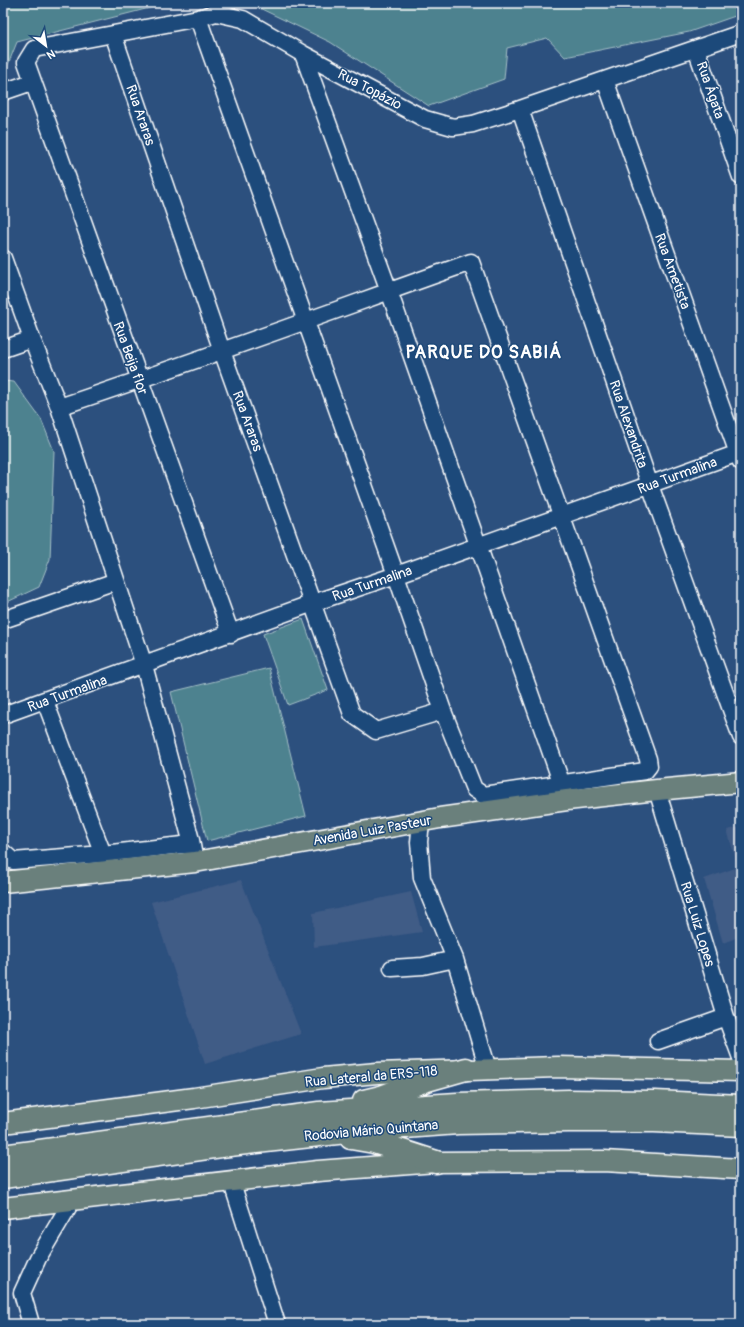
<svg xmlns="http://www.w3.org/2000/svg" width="744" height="1327" viewBox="0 0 744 1327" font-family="Pangolin,sans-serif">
<rect width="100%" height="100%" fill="#2c507e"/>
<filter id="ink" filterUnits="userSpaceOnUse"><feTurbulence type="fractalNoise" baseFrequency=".025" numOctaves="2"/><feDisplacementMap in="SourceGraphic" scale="8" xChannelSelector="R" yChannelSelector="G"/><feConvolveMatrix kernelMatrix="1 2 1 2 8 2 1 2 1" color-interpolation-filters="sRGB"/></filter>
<g filter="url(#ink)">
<path fill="#405b86" d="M 741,827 L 741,936 L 723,943 L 704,879 L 738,867 L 727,830 Z
M 241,880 L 301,1034 L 205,1064 L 151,902 Z
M 411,892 L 422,932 L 314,947 L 313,913 Z"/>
<path fill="#4d828f" stroke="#a6c0c7" d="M 3,3 L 169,3 L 17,42 L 3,77 Z
M 249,3 L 741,3 L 741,11 L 738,15 L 689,32 L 565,57 L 547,38 L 507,48 L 504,79 L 429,106 L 330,42 Z
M 3,381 L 14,382 L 41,419 L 54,451 L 50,559 L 39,587 L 3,604 Z
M 303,619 L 328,690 L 288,705 L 263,634 Z
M 269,668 L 306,816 L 207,841 L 171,692 Z"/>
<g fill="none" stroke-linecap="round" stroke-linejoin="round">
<g stroke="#fff" stroke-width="19">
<path id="minor" d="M 113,34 L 222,351 L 352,714 L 376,731 L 443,711
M 696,49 L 741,177
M 303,54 L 389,291 L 565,793
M 605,80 L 741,462
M 3,92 L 32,82
M 520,109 L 650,485 L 741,737
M 3,258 L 32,339 L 59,407 L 144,665 L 191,840 L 195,862
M 3,349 L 32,339
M 59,407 C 197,361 333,311 471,262 L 648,759 L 649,766 L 645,771 L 483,795 L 474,789 L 443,711 L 396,575 L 198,18
M 3,620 L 116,581
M 231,634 L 26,62 L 34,49 L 198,18 L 216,13 L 243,19 L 303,54 L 425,119 L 453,127 L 473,124 L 520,109 L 741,33
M 45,701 L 103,854
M 3,715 L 313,603 L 396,575 L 741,452
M 657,790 L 726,1017 L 741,1058
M 421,821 L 419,842 L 422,878 L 455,959 L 488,1069
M 3,852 L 13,861 L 103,854 L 191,844
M 392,968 L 423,966 L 455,959
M 658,1041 L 726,1017
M 231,1180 L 277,1324
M 31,1324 L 22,1293 L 38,1258 L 73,1199"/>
</g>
<g stroke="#fff" stroke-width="23">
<path id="major" d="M 3,882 L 195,862 L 440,818 L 567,800 L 657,790 L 741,782
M 3,1123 L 194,1098 L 323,1078 L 377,1073 L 558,1067 L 741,1071
M 3,1208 L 318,1171 L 436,1162 L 604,1161 L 741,1169"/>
</g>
<g stroke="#fff" stroke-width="25">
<path id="highway" d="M 364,1101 L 381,1097 L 424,1081 L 466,1069
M 351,1138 L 374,1142 L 436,1162
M 3,1156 L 319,1113 L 457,1104 L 568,1101 L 655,1102 L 741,1106
M 3,1177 L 221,1146 L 364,1130 L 458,1123 L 569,1121 L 654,1121 L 741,1125"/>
</g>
<use href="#minor" stroke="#1f4a7a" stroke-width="16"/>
<use href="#major" stroke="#6a807c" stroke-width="20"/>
<use href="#highway" stroke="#6a807c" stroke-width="22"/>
</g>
</g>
<g text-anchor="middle" stroke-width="3" stroke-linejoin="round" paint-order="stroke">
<g font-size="14" fill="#fff" stroke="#1f4a7a">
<text transform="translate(370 89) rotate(28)" y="5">Rua Topázio</text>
<text transform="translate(711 90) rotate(71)" y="5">Rua Ágata</text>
<text transform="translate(141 115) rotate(71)" y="5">Rua Araras</text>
<text transform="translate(673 271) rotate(70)" y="5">Rua Ametista</text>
<text transform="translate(131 358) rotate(70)" y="5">Rua Beija flor</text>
<text transform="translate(248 421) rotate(70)" y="5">Rua Araras</text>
<text transform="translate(629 424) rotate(71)" y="5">Rua Alexandrita</text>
<text transform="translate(677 475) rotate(-20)" y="5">Rua Turmalina</text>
<text transform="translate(372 583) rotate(-19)" y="5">Rua Turmalina</text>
<text transform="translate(67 693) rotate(-20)" y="5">Rua Turmalina</text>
<text transform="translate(372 830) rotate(-10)" y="5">Avenida Luiz Pasteur</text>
<text transform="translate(698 924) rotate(73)" y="5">Rua Luiz Lopes</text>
<text transform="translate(371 1076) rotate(-5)" y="5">Rua Lateral da ERS-118</text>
<text transform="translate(371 1130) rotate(-5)" y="5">Rodovia Mário Quintana</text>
</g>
<g font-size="18" font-weight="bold" letter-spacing="1" fill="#fff" stroke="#1f4a7a">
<text x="484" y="358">PARQUE DO SABIÁ</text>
</g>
</g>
<rect width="744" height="1327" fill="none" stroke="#1f4a7a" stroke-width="16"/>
<rect x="8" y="8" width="728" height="1311" fill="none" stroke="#fff" stroke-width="1.5" filter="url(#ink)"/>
<g transform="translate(46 46) rotate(149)" stroke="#1f4a7a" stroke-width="3" paint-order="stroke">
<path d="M0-3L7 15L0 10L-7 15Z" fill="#ffffff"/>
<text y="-6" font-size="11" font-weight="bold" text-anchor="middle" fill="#ffffff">N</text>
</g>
</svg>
